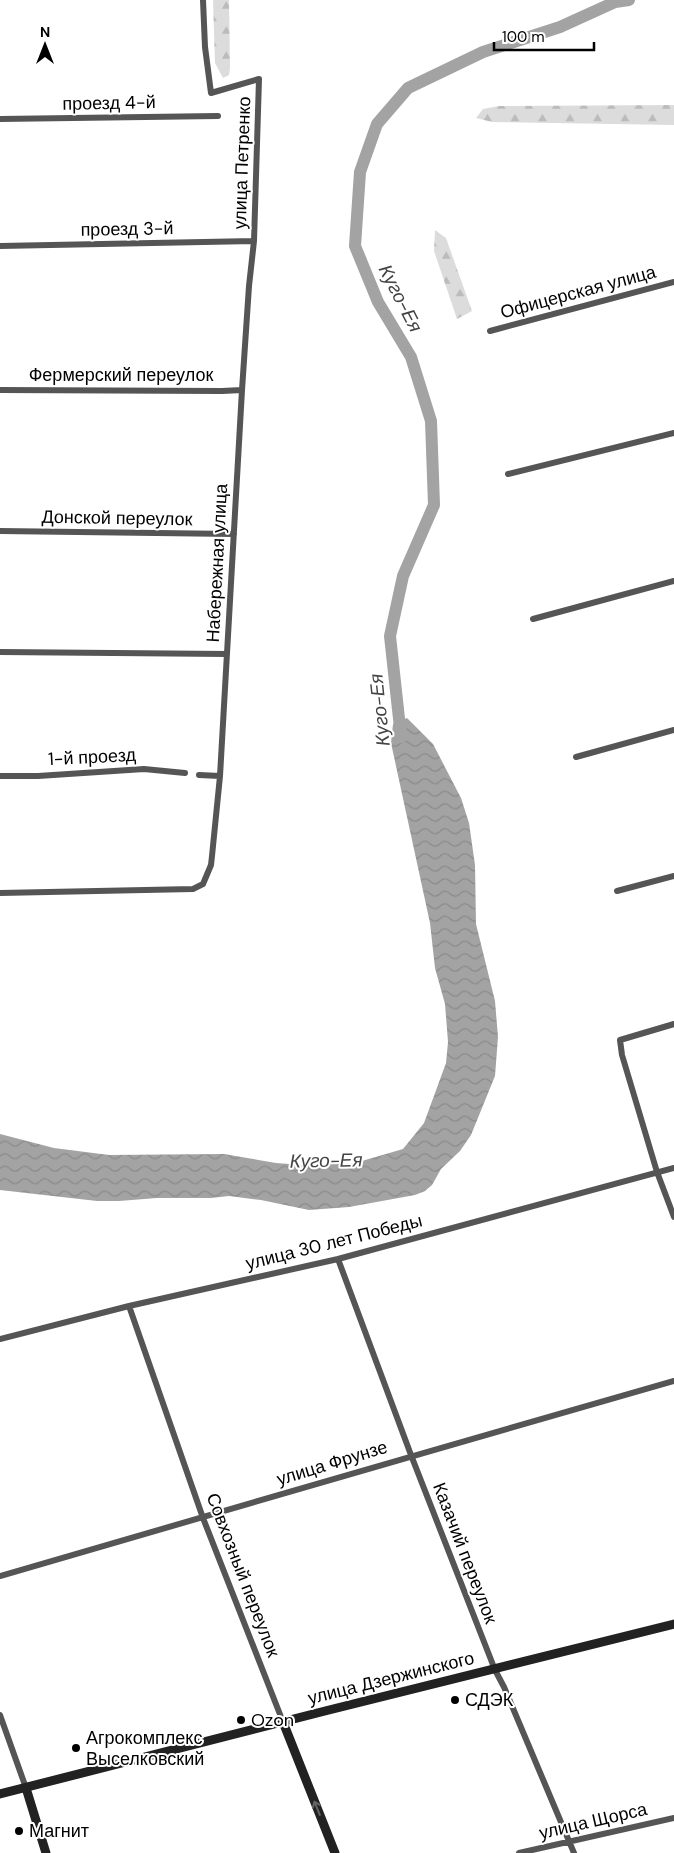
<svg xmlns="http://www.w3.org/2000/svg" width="674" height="1853" viewBox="0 0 674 1853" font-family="'DM Sans',sans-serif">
<defs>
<pattern id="forest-firs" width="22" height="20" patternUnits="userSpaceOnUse" patternTransform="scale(1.25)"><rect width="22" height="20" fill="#dcdcdc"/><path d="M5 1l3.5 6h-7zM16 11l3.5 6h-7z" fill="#bbb"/></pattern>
<pattern id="water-waves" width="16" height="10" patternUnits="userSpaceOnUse" patternTransform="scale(1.25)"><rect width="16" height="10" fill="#a3a3a3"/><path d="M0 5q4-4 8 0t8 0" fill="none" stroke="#8b8b8b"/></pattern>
</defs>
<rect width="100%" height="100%" fill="#fff"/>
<path fill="url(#forest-firs)" d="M 213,0 L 229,0 L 230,68 L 229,75 L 223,78 L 215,63 Z
M 674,105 L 674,125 L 492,122 L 476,118 L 483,109 L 499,106 Z
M 435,230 L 446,238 L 472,311 L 457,319 L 434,251 Z"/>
<path fill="url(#water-waves)" d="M 407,718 L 433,744 L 461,798 L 469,823 L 475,865 L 476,924 L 495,1001 L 498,1037 L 495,1076 L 471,1135 L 460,1151 L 441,1169 L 432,1185 L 425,1191 L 415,1195 L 349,1207 L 309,1210 L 261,1200 L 229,1196 L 211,1198 L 157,1198 L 119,1201 L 97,1201 L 0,1190 L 0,1134 L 54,1148 L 109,1155 L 224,1154 L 276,1163 L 303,1165 L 355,1163 L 403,1149 L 424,1123 L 446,1063 L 448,1042 L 445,1004 L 435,968 L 430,923 L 391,743 L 393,724 Z"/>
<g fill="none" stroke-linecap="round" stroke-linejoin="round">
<path stroke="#a3a3a3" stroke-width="12" d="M 401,737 L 390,636 L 403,576 L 434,505 L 431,421 L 411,357 L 378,302 L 355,246 L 360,172 L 377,124 L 408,88 L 483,52 L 560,27 L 615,2 L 629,0"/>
<path stroke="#555" stroke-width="6" d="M 0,119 L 218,116
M 0,246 L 254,241
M 490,331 L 674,282
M 0,390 L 222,391 L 242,390
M 508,474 L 674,433
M 0,531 L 234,534
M 533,619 L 674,581
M 0,652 L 227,654
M 576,757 L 674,730
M 199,775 L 220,776
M 0,776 L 38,776 L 144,769 L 185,773
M 617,891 L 674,876
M 0,893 L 193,889 L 203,884 L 211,865 L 212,856 L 220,776 L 242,390 L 249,286 L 254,241 L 259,79 L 211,93 L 205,47 L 203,0
M 674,1024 L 620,1040 L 622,1055 L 657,1172 L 674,1217
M 338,1259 L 411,1455 L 495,1670 L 504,1687 L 574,1853
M 129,1306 L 203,1518 L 283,1722
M 0,1339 L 129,1306 L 338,1259 L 674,1168
M 0,1576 C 225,1511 449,1445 674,1381
M 0,1715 L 26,1788
M 519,1853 L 674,1818"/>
<path stroke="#222" stroke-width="9" d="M 283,1722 L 335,1853
M 26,1788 L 46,1853
M 0,1794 L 325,1711 L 674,1624"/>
</g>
<defs><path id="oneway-shaft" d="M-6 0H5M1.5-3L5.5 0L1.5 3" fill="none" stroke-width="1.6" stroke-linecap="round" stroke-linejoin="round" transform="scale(1.25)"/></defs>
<use stroke="#646464" href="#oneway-shaft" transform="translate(317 1808) rotate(-112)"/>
<g fill="#000" stroke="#fff" stroke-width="2">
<circle cx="455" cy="1700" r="5"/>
<circle cx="241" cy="1720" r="5"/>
<circle cx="76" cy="1748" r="5"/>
<circle cx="19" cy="1831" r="5"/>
</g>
<g text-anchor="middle" stroke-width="4" stroke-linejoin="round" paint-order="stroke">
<g font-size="18" fill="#000" stroke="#fff">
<text transform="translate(109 103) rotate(-1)" y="6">проезд 4-й</text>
<text transform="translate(242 163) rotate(-88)" y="6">улица Петренко</text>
<text transform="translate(127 229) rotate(-1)" y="6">проезд 3-й</text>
<text transform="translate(578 292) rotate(-15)" y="6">Офицерская улица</text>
<text x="121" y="381">Фермерский переулок</text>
<text transform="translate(117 518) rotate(1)" y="6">Донской переулок</text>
<text transform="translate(217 563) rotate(-87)" y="6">Набережная улица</text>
<text transform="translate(92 757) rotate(-3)" y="6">1-й проезд</text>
<text transform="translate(334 1242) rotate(-14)" y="6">улица 30 лет Победы</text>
<text transform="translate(332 1463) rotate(-17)" y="6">улица Фрунзе</text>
<text transform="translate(465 1553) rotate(69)" y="6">Казачий переулок</text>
<text transform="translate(243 1575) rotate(69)" y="6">Совхозный переулок</text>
<text transform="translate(391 1678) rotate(-14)" y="6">улица Дзержинского</text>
<text transform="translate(593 1821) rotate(-13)" y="6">улица Щорса</text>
</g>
<g font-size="18" fill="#000" stroke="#fff" text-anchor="start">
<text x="465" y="1706">СДЭК</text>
<text x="251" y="1726">Ozon</text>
<text x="86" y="1744">Агрокомплекс<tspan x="86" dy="21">Выселковский</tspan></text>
<text x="29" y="1837">Магнит</text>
</g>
<g font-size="19" font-style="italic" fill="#444" stroke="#fff">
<text transform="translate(401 298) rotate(63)" y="7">Куго-Ея</text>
<text transform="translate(379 710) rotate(-96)" y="7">Куго-Ея</text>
<text transform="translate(326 1160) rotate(-1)" y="7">Куго-Ея</text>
</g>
</g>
<g transform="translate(45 45)" stroke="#ffffff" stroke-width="4" paint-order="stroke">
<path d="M0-4L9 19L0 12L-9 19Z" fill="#000000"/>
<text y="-8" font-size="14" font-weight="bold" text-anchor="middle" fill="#000000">N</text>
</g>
<path d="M494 42v8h100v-8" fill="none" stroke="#000000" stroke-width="2.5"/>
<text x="502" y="42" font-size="15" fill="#000000" stroke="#ffffff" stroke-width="4" paint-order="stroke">100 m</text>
</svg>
